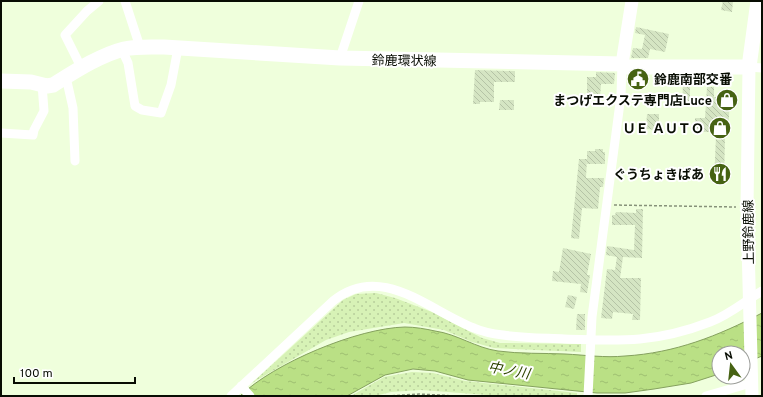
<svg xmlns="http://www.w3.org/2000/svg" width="763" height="397" viewBox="0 0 763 397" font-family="Overpass,'Noto Sans JP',sans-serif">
<defs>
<pattern id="grass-dots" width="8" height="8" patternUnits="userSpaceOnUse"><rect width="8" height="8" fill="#d7f2b6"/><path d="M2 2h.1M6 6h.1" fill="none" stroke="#b7ce9b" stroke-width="1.8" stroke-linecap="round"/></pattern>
<pattern id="water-ripples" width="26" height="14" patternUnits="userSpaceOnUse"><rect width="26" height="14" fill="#bae085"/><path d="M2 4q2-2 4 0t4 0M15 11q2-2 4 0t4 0" fill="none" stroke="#9ebf71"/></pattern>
<pattern id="building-back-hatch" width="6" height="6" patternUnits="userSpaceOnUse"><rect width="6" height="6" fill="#d5e5c3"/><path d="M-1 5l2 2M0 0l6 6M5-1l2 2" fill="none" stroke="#b5c3a6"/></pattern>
</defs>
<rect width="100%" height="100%" fill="#efffdc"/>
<path fill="url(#grass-dots)" d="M 376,293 L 395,298 L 432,312 L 482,338 L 500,343 L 581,344 L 581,352 L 494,348 L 472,342 L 444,330 L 404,323 L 349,332 L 326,340 L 252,383 L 343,300 L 356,294 Z
M 412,372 L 433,373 L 465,381 L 577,393 L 577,396 L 500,396 L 421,390 L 391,392 L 375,396 L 351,396 L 384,377 Z"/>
<path fill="url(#water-ripples)" stroke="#85a15e" d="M 762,313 L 762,356 L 743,364 L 743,353 L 719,353 L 719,374 L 691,383 L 654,389 L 625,393 L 597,393 L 468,380 L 435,371 L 413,369 L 385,375 L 347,396 L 240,396 C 274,363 358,328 405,327 C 415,327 426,329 435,331 C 457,334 476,348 498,351 C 520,354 543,353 565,354 C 585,355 605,358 625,356 C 675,353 718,336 762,313 Z"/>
<path fill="url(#building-back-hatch)" d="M 723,1 L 733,1 L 732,12 L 721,10 Z
M 636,27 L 669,34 L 665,52 L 650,49 L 648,58 L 631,58 L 633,48 L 642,49 L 645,35 L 635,33 Z
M 475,70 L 515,71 L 515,82 L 494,82 L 494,102 L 480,102 L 480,104 L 473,104 Z
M 596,72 L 615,73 L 614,84 L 601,84 L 600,98 L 587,97 L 587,77 L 596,77 Z
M 633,76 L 642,76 L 642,86 L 633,86 Z
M 673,76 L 713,76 L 713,85 L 690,85 L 690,104 L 682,104 L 683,84 L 673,84 Z
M 707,87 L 714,87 L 714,97 L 730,97 L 728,136 L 725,136 L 724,183 L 714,183 L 716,136 L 712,136 L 712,132 L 695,132 L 695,118 L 705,118 Z
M 500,100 L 514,100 L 514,110 L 499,110 Z
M 647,114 L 659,114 L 659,130 L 646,129 Z
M 595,149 L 603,149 L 603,152 L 605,152 L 605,164 L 587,164 L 587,151 L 595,151 Z
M 579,159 L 587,159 L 586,178 L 604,178 L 603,187 L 600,187 L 598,209 L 582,208 L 579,239 L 571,238 Z
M 636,209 L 643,209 L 642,258 L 623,257 L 620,278 L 641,278 L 640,320 L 632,320 L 633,314 L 613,312 L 612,319 L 601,318 L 607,269 L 615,270 L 617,257 L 606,255 L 607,246 L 634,250 L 635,225 L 612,225 L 612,215 L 615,215 L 616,212 L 636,213 Z
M 563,248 L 591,254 L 587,275 L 590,275 L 587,293 L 580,292 L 581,284 L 552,281 L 553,271 L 559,272 Z
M 568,295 L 577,297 L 574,309 L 565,307 Z
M 577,314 L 585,314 L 585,330 L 576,330 Z"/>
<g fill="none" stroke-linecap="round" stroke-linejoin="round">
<path stroke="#869179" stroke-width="1.5" stroke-dasharray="3 2" stroke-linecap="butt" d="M 614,205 L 736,207
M 387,396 L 419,394 L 457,396"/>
<path stroke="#fff" stroke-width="9" d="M 125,1 L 140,47
M 122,50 L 128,63 L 135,106 L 142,110 L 161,113 L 171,85 L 178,48
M 340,58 L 359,1
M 749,67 L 762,68
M 82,69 L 65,35 L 87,11 L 99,1
M 66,77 L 73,108 L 75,161
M 1,133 L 33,135 L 34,130 L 44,111 L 42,84
M 241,386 L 250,396
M 231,396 L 333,301 C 381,262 428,310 474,328 C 483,332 494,334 503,335 C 523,338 544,338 564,339 C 620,341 656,343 710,322 C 729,315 745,301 762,291
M 588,396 L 592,317 L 621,95 L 622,64
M 706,396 L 751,383"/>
<path stroke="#fff" stroke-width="13" d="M 622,64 L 632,1
M 749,67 L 747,207 L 752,396"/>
<path stroke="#fff" stroke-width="15" d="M 1,81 L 31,82 L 47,86 L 53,85 C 74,72 100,55 124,49 C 138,46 151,47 164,47 L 340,58 L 622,64 L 627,67 L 749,67 L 758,1"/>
</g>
<defs>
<g id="civic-disc" transform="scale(1.15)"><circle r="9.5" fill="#466213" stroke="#fff"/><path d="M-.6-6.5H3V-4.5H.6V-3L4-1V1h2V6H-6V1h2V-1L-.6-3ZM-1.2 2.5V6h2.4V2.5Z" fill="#fff"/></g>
<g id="shop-disc" transform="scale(1.15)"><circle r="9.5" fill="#466213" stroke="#fff"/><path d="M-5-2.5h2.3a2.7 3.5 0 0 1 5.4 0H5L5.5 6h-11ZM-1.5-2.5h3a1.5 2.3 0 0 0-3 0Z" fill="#fff"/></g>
<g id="restaurant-disc" transform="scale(1.15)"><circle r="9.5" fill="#466213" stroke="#fff"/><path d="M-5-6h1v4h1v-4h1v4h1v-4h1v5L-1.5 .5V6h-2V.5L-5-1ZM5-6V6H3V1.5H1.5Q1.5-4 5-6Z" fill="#fff"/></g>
</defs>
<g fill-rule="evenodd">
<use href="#civic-disc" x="638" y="79"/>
<use href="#shop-disc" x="727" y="100"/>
<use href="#shop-disc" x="720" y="128"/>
<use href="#restaurant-disc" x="720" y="174"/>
</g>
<g text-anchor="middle" stroke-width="4" stroke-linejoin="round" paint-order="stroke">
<g font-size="13" fill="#080d03" stroke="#fff">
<text transform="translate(404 60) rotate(1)" y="5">鈴鹿環状線</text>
<text transform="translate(748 232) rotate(-91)" y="5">上野鈴鹿線</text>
</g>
<g font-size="13" font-weight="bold" fill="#080d03" stroke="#fff" text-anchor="end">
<text x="654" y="84" text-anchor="start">鈴鹿南部交番</text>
<text x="712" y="105">まつげエクステ専門店Luce</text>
<text x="704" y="133">ＵＥ ＡＵＴＯ</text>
<text x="704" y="179">ぐうちょきぱあ</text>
</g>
<g font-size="14" font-style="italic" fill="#2e4400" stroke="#fff">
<text transform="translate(509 370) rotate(10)" y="5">中ノ川</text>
</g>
</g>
<rect width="763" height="397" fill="none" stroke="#080d03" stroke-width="4"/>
<g transform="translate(731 365) rotate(345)"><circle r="19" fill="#ffffff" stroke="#9c9e9a"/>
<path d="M0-3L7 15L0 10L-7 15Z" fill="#466213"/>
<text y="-6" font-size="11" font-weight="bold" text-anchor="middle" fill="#080d03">N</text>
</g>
<path d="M14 377v6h121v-6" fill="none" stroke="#080d03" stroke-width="2"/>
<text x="20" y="377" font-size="12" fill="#080d03" stroke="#ffffff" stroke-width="3" paint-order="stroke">100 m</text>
</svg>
